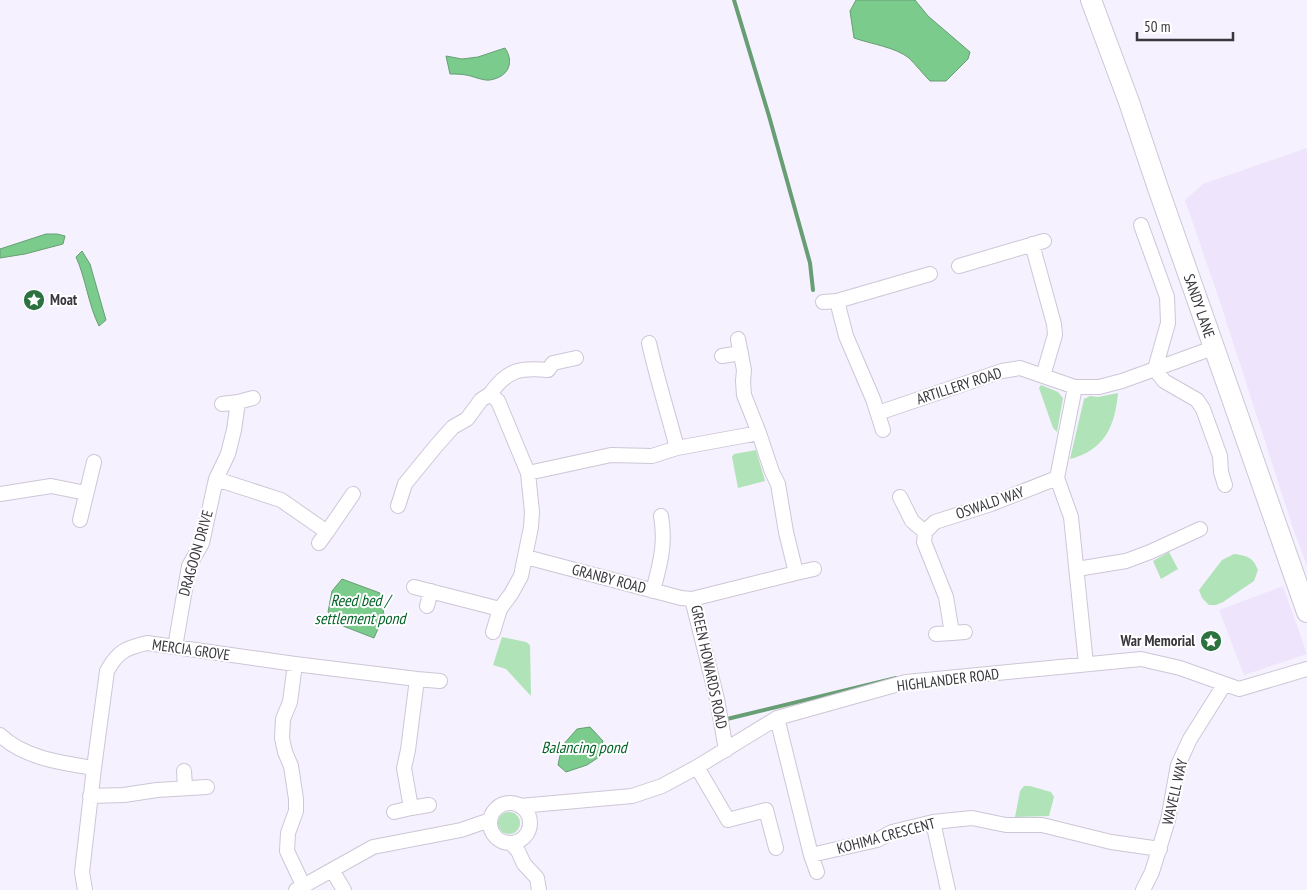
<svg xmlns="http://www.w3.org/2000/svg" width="1307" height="890" viewBox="0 0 1307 890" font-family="'PT Sans Narrow',sans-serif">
<rect width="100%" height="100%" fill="#f6f1fe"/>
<path fill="#eee4fb" d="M 1307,148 L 1307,566 L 1293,528 L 1219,299 L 1185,200 L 1203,184 Z
M 1283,586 L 1307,654 L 1244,675 L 1219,610 Z"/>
<path fill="#b0e3b8" d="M 1041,385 L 1058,392 L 1063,398 L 1057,432 L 1053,428 L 1039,388 Z
M 1118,393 C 1115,426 1105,450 1070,459 L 1084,399 L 1090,396 L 1098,397 Z
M 756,450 L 765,481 L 738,488 L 732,457 L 734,454 Z
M 1169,552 L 1178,569 L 1161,579 L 1153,561 Z
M 1234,554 C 1248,556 1253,557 1258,570 L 1254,581 L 1223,602 L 1216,605 L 1209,605 L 1202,598 L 1199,590 L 1222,560 Z
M 502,637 L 526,642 L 530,645 L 531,696 L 506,669 L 493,665 Z
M 1024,786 L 1030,786 L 1051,792 L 1054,797 L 1049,816 L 1015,817 L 1020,791 Z
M498 823a11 11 0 1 1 22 0a11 11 0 1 1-22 0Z"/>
<path fill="#7bcb8c" stroke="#679e74" d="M 856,0 L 915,0 L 928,16 L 970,52 L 968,59 L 946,81 L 930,81 C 923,74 916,65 909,58 C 895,47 871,44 854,38 L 850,11 Z
M 505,48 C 515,63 508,77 490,80 C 483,81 473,76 466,75 C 461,74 455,74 450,74 L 446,56 L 462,59 L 478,57 Z
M 46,234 L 57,234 L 65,236 L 63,244 L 25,254 L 0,258 L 0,249 Z
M 82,251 L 90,264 L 106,320 L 99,326 C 88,304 86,279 76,257 Z
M 342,579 L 380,593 L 384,615 L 374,638 L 343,626 L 328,612 L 332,591 Z
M 590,727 L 603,741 L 599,757 L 587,765 L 566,772 L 558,765 L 562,746 L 577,729 Z"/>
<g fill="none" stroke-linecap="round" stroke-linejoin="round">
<path stroke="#679e74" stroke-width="4" d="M 734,0 L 769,116 L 810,263 L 813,290
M 723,720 L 896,678"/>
<g stroke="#cdc6d6" stroke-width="16">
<path id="street" d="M 1141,225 L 1167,297 L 1168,323 L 1155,369 L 1164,381 L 1197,400 L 1203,409 L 1220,456 L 1221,472 L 1225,485
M 1032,244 L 1054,324 L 1055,335 L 1043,376
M 959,266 L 1044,241
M 823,302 L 837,301
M 738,339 L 744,370 L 743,381 L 744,395 L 759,433
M 649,343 C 657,379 668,413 677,448
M 722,356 L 741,353
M 1075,387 L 1057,478 L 1071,517 L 1086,664
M 490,394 C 507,370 520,367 548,370 L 553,363 L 576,358
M 222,404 L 238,402
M 878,413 L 1002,371 L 1020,368 L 1075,387 L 1099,387 L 1122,381 L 1213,348
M 883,430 L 873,399 L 846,336 L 837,301 L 930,274
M 216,479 L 281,500 L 327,532 L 353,494
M 0,494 L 51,486 L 86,493
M 900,497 L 912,521 L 925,532 L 924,542 L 946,597 L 952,633 L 936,634
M 398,506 L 405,484 L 436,446 L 453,427 L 467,419 L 481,400 L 490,394 L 498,401 L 528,473 L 532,512 L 531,527 L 521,576 L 511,594 L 500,609 L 493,632
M 80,520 L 94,462
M 925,532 L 935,522 L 991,504 L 1057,478
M 319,543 L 327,532
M 526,557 L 681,598 L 692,599 L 796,573 L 786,532 L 778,484 L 772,472 L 759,433 L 677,448 L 652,456 L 611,455 L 528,473
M 1077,569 L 1126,561 L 1150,552 L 1200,529
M 796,573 L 814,569
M 414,587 L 500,609
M 653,591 C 660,564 666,544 661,516
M 692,599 L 717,699 L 726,750
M 427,606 L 431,591
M 952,633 L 965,632
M 175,647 L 189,566 L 202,543 L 216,479 L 228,454 L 234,430 L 238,402 L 253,398
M 295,664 L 290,702 L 283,719 L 282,738 L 285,752 L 291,766 L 296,799 L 296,811 L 288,833 L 287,851 L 303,885
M 417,679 L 440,681
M 777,718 L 811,855 L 877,840 L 892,832 L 933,822 L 972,818 L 1006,825 L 1042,825 L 1111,842 L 1160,849
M 0,735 C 24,758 62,763 94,768
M 697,767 L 728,820 L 766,810 L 776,848
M 184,771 L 185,787
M 90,796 L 124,795 L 157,790 L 207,787
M490 823a20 20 0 1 1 40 0a20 20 0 1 1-40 0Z
M 520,806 L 632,796 L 662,786 L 697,767 L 777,718 L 906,682 L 1141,659 L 1180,668 L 1239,689 L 1307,669
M 394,812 L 411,808
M 933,822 L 948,890
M 512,844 L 518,851 L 524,864 L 537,878 L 539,890
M 811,855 L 817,872
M 332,870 L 344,890
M 85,890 L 82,872 L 94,768 L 107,671 C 118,651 126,648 147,643 L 295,664 L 417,679 L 408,750 L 404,768 L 411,808 L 429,805
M 296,890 L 373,847 L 461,830 L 490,820
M 1143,890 L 1152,872 L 1168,820 L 1178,765 L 1190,739 L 1224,685"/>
</g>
<g stroke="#cdc6d6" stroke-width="22">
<path id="secondary" d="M 1091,0 L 1129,102 L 1158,188 L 1307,612"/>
</g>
<use href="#street" stroke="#fff" stroke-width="14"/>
<use href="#secondary" stroke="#fff" stroke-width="20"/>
</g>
<defs>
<g id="sight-disc" transform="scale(1.125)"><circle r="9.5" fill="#2c723f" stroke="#fff"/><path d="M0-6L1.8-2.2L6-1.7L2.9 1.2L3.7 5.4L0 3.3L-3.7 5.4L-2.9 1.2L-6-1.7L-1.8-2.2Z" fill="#fff"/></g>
</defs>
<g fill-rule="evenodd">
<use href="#sight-disc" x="34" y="300"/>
<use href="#sight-disc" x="1211" y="641"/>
</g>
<g text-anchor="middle" stroke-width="4" stroke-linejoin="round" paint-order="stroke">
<g font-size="15" font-weight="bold" fill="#39363d" stroke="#fff" text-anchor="start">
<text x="50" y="305">Moat</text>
<text x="1195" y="646" text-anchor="end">War Memorial</text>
</g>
<g font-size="15" fill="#39363d" stroke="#fff">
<text transform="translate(1199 306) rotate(71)" y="5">SANDY LANE</text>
<text transform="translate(959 386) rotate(-18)" y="5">ARTILLERY ROAD</text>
<text transform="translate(990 503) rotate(-19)" y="5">OSWALD WAY</text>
<text transform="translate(196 553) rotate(-74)" y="5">DRAGOON DRIVE</text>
<text transform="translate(609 579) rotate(15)" y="5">GRANBY ROAD</text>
<text transform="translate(191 650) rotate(8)" y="5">MERCIA GROVE</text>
<text transform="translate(709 667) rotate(78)" y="5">GREEN HOWARDS ROAD</text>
<text transform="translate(948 680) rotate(-7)" y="5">HIGHLANDER ROAD</text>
<text transform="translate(1175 792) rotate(-77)" y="5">WAVELL WAY</text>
<text transform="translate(886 836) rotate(-15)" y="5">KOHIMA CRESCENT</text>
</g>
<g font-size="16" font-style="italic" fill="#06642b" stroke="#fff">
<text x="360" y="606">Reed bed /<tspan x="360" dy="18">settlement pond</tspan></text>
<text x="584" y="753">Balancing pond</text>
</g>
</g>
<path d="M1137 32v8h96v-8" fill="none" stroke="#39363d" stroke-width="2.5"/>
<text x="1144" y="32" font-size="15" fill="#39363d" stroke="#ffffff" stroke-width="4" paint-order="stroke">50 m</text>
</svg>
